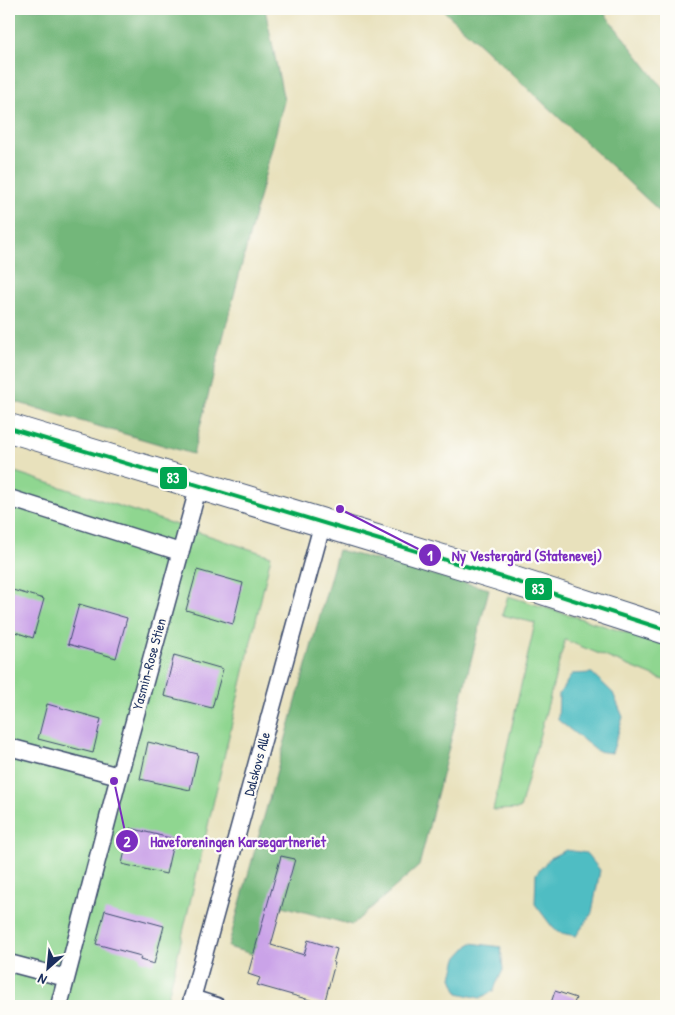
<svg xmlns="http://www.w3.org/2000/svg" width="675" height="1015" viewBox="0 0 675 1015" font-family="'Patrick Hand',sans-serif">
<rect width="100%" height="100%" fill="#fdfcf7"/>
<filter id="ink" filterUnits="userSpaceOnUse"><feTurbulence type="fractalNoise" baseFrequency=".02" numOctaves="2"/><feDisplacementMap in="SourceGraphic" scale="10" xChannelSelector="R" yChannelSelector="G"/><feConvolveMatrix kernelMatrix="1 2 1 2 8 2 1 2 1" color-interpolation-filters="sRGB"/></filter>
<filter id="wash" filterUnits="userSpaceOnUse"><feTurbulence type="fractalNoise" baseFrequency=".0096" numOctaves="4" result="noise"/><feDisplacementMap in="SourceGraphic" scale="20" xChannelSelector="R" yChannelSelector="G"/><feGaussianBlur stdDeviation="1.12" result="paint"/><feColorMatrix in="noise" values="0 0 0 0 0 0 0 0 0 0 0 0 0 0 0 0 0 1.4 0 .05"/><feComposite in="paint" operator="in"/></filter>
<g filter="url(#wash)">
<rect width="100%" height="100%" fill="#e8e1bc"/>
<path fill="#8fd690" stroke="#558277" d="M 9,470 L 271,556 L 166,1005 L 169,1006 L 9,1006 Z
M 508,596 L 666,645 L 666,681 L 565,640 L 520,809 L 493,810 L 535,623 L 502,615 Z"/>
<path fill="#73b77a" stroke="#47736c" d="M 9,9 L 265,9 L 284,101 L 193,454 L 9,400 Z
M 442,9 L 601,9 L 666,92 L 666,217 Z
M 338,550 L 489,589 L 419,866 L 352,925 L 283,906 L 252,954 L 228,947 Z"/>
<path fill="#4fbdc3" stroke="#357690" d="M 592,673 L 613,693 L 623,717 L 612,753 L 597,751 L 558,720 L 559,694 L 572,674 Z
M 566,850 L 586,853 L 600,870 L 592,913 L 576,936 L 561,933 L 553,928 L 535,904 L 536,874 L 550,858 Z
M 471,943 L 501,947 L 503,970 L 493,991 L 480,998 L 458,993 L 452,978 L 457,958 Z"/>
<g id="blocks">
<path fill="#caa3e8" d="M 197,570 L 243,583 L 233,624 L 186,610 Z
M 9,589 L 44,599 L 33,638 L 9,630 Z
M 79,604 L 127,618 L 116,658 L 68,644 Z
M 174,655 L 223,669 L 212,708 L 164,696 Z
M 47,704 L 101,719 L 93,753 L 38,739 Z
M 148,742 L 198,754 L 190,790 L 140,779 Z
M 130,828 L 174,839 L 166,874 L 122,864 Z
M 281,856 L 295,859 L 271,945 L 304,955 L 308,940 L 337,949 L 333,963 L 335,963 L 324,1004 L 257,985 L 260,978 L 248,974 Z
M 105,910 L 164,926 L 154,964 L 140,960 L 141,956 L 96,944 Z
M 555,991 L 576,998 L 573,1006 L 550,1006 Z"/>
</g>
</g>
<g filter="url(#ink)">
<use href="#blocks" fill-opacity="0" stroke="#3a4a6c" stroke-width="1"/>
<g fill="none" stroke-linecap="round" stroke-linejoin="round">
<g stroke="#3a4a6c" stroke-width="19">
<path id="service" d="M 9,498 L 180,552
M 9,747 L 119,776
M 9,963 L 66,978
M 192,998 L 217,1006
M 59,1006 L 119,776 L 199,485
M 190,1006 L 323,522"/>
</g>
<g stroke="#3a4a6c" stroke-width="30">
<path id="minor" d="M 9,428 L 502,577 L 666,630"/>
</g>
<use href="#service" stroke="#fff" stroke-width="16"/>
<use href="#minor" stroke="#fff" stroke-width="28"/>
<g stroke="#fdfcf7" stroke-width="8">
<path id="bus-1" d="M 9,428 L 502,577 L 666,630"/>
</g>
<use href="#bus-1" stroke="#00a651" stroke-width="4"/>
</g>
</g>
<g text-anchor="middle" stroke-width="4.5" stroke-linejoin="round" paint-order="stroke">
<g font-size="14" fill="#1b2f5e" stroke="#fdfcf7">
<text transform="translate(149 664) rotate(-75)" y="5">Yasmin-Rose Stien</text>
<text transform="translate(257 764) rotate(-75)" y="5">Dalskovs Alle</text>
</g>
</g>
<path fill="none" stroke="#7b2cbf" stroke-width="2" d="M340 509L430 555M114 781L127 841"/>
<g fill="#7b2cbf" stroke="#fdfcf7" stroke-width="2">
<circle cx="340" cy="509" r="5"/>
<circle cx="114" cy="781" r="5"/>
<circle cx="430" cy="555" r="12"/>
<circle cx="127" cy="841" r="12"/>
</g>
<g font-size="15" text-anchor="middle" font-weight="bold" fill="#fff">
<text x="430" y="561">1</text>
<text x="127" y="847">2</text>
</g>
<g font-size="15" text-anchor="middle" font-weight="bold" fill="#7b2cbf" stroke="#fdfcf7" stroke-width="4.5" stroke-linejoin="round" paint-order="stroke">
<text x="527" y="561">Ny Vestergård (Statenevej)</text>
<text x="238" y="847">Haveforeningen Karsegartneriet</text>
</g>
<g stroke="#fdfcf7" stroke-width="2">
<rect x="159" y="466" width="29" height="24" rx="5" fill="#00a651"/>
<rect x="524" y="577" width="29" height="24" rx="5" fill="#00a651"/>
</g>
<g font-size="14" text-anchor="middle" font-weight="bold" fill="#fff">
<text x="173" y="483">83</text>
<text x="538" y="594">83</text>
</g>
<rect width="675" height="1015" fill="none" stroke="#fdfcf7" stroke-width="30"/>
<g transform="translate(48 968) rotate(207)" stroke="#fdfcf7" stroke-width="4" paint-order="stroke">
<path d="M0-4L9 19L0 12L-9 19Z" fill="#1b2f5e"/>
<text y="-8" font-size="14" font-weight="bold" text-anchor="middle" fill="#1b2f5e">N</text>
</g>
</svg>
